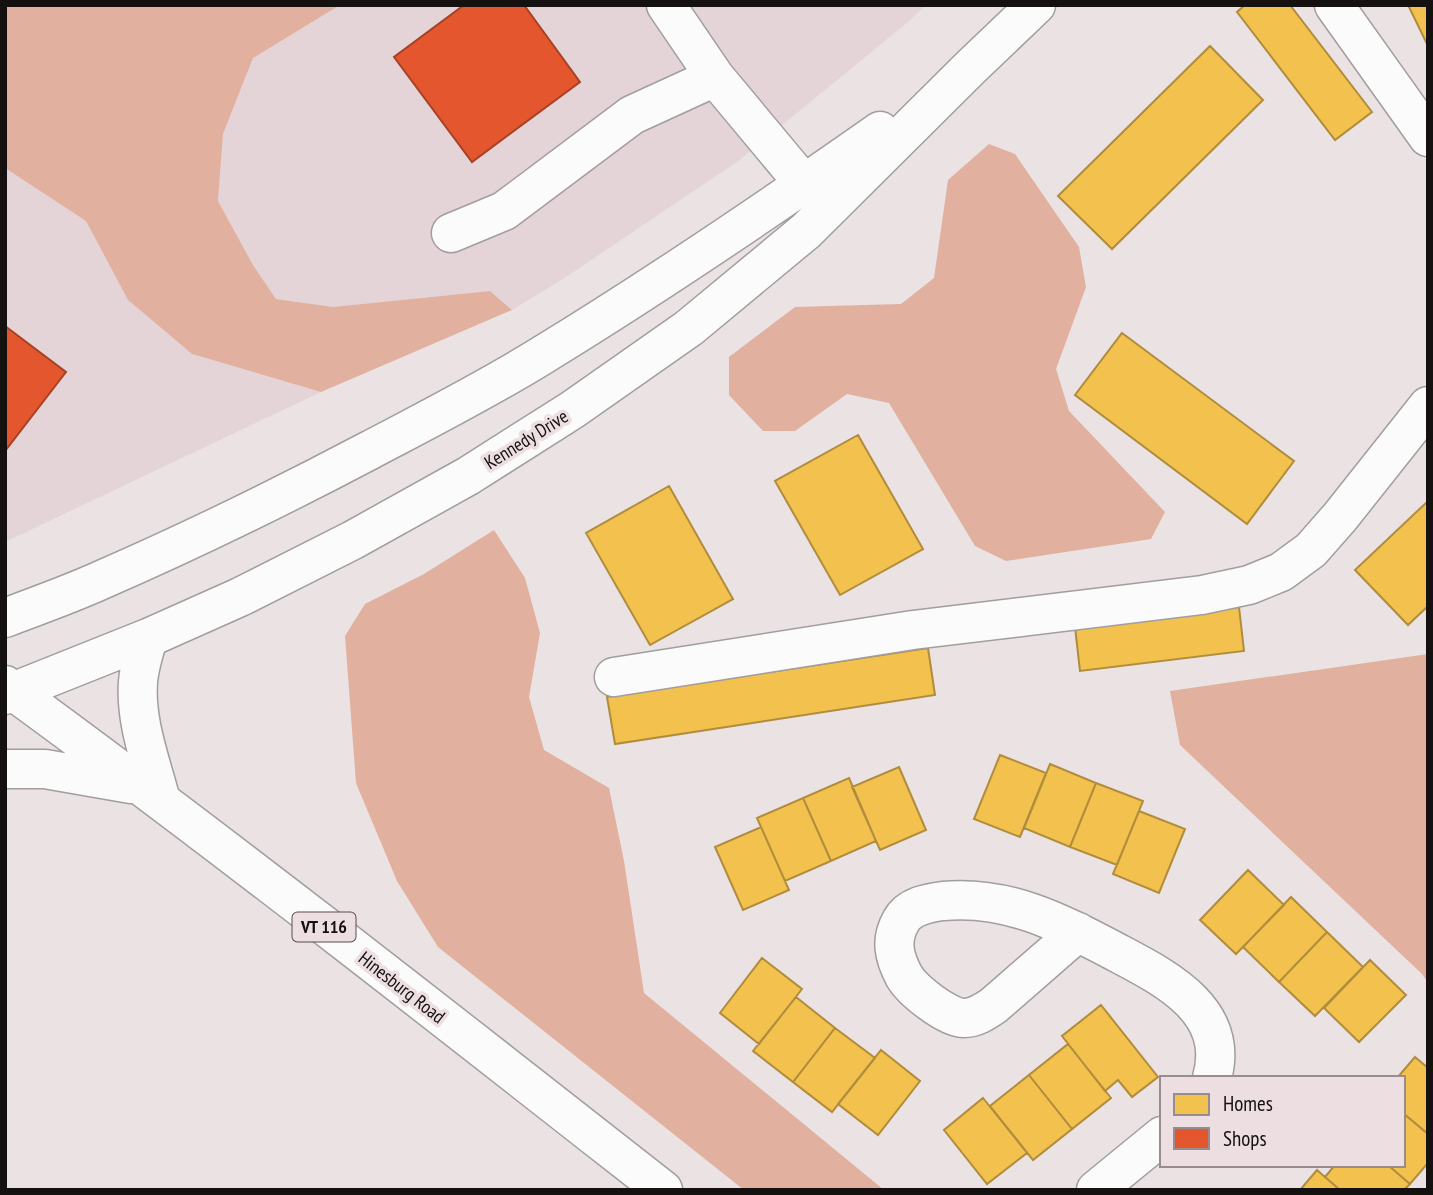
<svg xmlns="http://www.w3.org/2000/svg" width="1433" height="1195" viewBox="0 0 1433 1195" font-family="'PT Sans Narrow',sans-serif">
<rect width="100%" height="100%" fill="#eae2e3"/>
<path fill="#e4d4d7" d="M 340,5 L 926,5 L 908,22 L 737,162 L 563,279 L 512,310 L 490,291 L 333,307 L 276,299 L 253,265 L 218,201 L 223,134 L 253,58 Z
M 5,168 L 86,221 L 128,300 L 192,354 L 321,392 L 5,542 Z"/>
<path fill="#e1b09f" d="M 5,5 L 340,5 L 253,58 L 223,134 L 218,201 L 253,265 L 276,299 L 333,307 L 490,291 L 512,310 L 321,392 L 192,354 L 128,300 L 86,221 L 5,168 Z
M 989,144 L 1015,154 L 1079,247 L 1086,287 L 1056,369 L 1069,411 L 1165,512 L 1151,539 L 1006,561 L 975,546 L 889,403 L 847,394 L 795,431 L 763,431 L 729,395 L 729,357 L 795,307 L 901,304 L 934,278 L 948,180 Z
M 494,530 L 525,578 L 540,633 L 529,697 L 544,750 L 609,788 L 624,861 L 644,993 L 884,1190 L 744,1190 L 438,947 L 397,881 L 356,783 L 345,636 L 365,604 L 424,574 Z
M 1428,654 L 1428,983 L 1422,974 L 1180,745 L 1170,691 Z"/>
<path fill="#f2c14e" stroke="#b08c3c" stroke-width="2" d="M 1245,5 L 1290,5 L 1372,112 L 1335,140 L 1237,12 Z
M 1408,5 L 1428,5 L 1428,46 Z
M 1210,46 L 1263,100 L 1112,249 L 1058,196 Z
M 1122,333 L 1294,461 L 1247,524 L 1075,395 Z
M 858,435 L 923,549 L 840,595 L 775,481 Z
M 669,486 L 733,599 L 650,645 L 586,533 Z
M 1428,501 L 1428,606 L 1408,625 L 1355,570 Z
M 1239,607 L 1244,651 L 1080,671 L 1075,627 Z
M 928,648 L 935,695 L 615,744 L 607,697 Z
M 1000,755 L 1046,773 L 1020,837 L 974,819 Z
M 1050,764 L 1096,783 L 1070,847 L 1024,828 Z
M 899,767 L 926,830 L 880,850 L 852,787 Z
M 849,778 L 876,841 L 831,861 L 803,798 Z
M 1096,783 L 1143,801 L 1117,865 L 1070,847 Z
M 803,798 L 831,861 L 785,881 L 757,818 Z
M 1139,811 L 1185,829 L 1159,893 L 1113,874 Z
M 761,827 L 789,890 L 743,910 L 715,847 Z
M 1248,870 L 1284,905 L 1236,954 L 1200,920 Z
M 1291,897 L 1327,932 L 1279,982 L 1243,947 Z
M 1327,932 L 1363,967 L 1315,1016 L 1279,982 Z
M 762,958 L 802,989 L 759,1044 L 720,1013 Z
M 1370,960 L 1406,995 L 1359,1042 L 1324,1008 Z
M 796,997 L 835,1028 L 793,1082 L 753,1051 Z
M 1101,1005 L 1158,1077 L 1132,1097 L 1118,1080 L 1105,1091 L 1062,1036 Z
M 835,1028 L 875,1058 L 832,1112 L 793,1082 Z
M 1068,1044 L 1111,1098 L 1072,1129 L 1029,1075 Z
M 881,1050 L 920,1081 L 878,1135 L 838,1104 Z
M 1415,1057 L 1428,1068 L 1428,1134 L 1403,1113 L 1403,1078 L 1397,1078 Z
M 1029,1075 L 1072,1129 L 1033,1160 L 990,1106 Z
M 983,1098 L 1027,1153 L 987,1184 L 944,1130 Z
M 1403,1113 L 1428,1134 L 1428,1163 L 1410,1184 L 1388,1165 L 1403,1165 Z
M 1335,1165 L 1388,1165 L 1410,1184 L 1404,1190 L 1340,1190 L 1325,1177 Z
M 1317,1170 L 1325,1177 L 1340,1190 L 1300,1190 Z"/>
<path fill="#e4572e" stroke="#a64225" stroke-width="2" d="M 464,5 L 524,5 L 580,82 L 472,162 L 394,57 Z
M 5,326 L 66,372 L 5,451 Z"/>
<g fill="none" stroke-linecap="round" stroke-linejoin="round">
<g stroke="#a29d9e" stroke-width="41">
<path id="minor" d="M 666,5 L 715,77 L 805,185
M 1334,5 L 1428,137
M 451,233 L 504,211 L 632,115 L 715,77
M 614,677 L 913,630 L 1202,595 L 1249,585 L 1281,572 L 1311,550 L 1340,517 L 1428,406
M 1078,932 L 993,1006 C 984,1012 975,1018 964,1018 C 947,1018 912,990 904,976 C 894,957 890,940 901,921 C 909,906 928,903 943,901 C 1007,895 1059,922 1114,951 C 1163,977 1231,1009 1212,1078
M 1096,1190 L 1162,1136"/>
</g>
<g stroke="#a29d9e" stroke-width="41">
<path id="major" d="M 5,618 C 36,606 68,595 99,581 C 191,541 281,497 370,450 C 427,420 486,390 541,356 C 657,285 769,209 880,131
M 148,638 C 144,652 139,667 138,682 C 135,722 151,762 161,801
M 5,685 C 228,848 445,1019 663,1190
M 5,695 L 148,638 L 240,597 L 353,540 L 468,476 L 572,410 L 689,328 L 806,231 L 971,67 L 1036,5
M 5,769 L 45,769 L 131,784"/>
</g>
<use href="#minor" stroke="#fcfbfb" stroke-width="38"/>
<use href="#major" stroke="#fcfbfb" stroke-width="38"/>
</g>
<g text-anchor="middle" stroke-width="7" stroke-linejoin="round" paint-order="stroke">
<rect fill="#eddee1" stroke="#564e4f" stroke-width="2" x="292.5" y="912.5" width="63" height="29" rx="5"/>
<g font-size="18" font-weight="bold" fill="#151111">
<text x="324" y="933">VT 116</text>
</g>
<g font-size="19" fill="#151111" stroke="#eddee1">
<text transform="translate(526 439) rotate(-32)" y="7">Kennedy Drive</text>
<text transform="translate(402 987) rotate(38)" y="7">Hinesburg Road</text>
</g>
</g>
<rect width="1433" height="1195" fill="none" stroke="#151111" stroke-width="14"/>
<rect x="1160" y="1076" width="245" height="91" fill="#eddee1" stroke="#978c8e" stroke-width="2"/>
<rect x="1174" y="1094" width="35" height="21" fill="#f2c14e" stroke="#978c8e" stroke-width="2"/>
<text x="1223" y="1111" font-size="21" fill="#151111">Homes</text>
<rect x="1174" y="1128" width="35" height="21" fill="#e4572e" stroke="#978c8e" stroke-width="2"/>
<text x="1223" y="1146" font-size="21" fill="#151111">Shops</text>
</svg>
